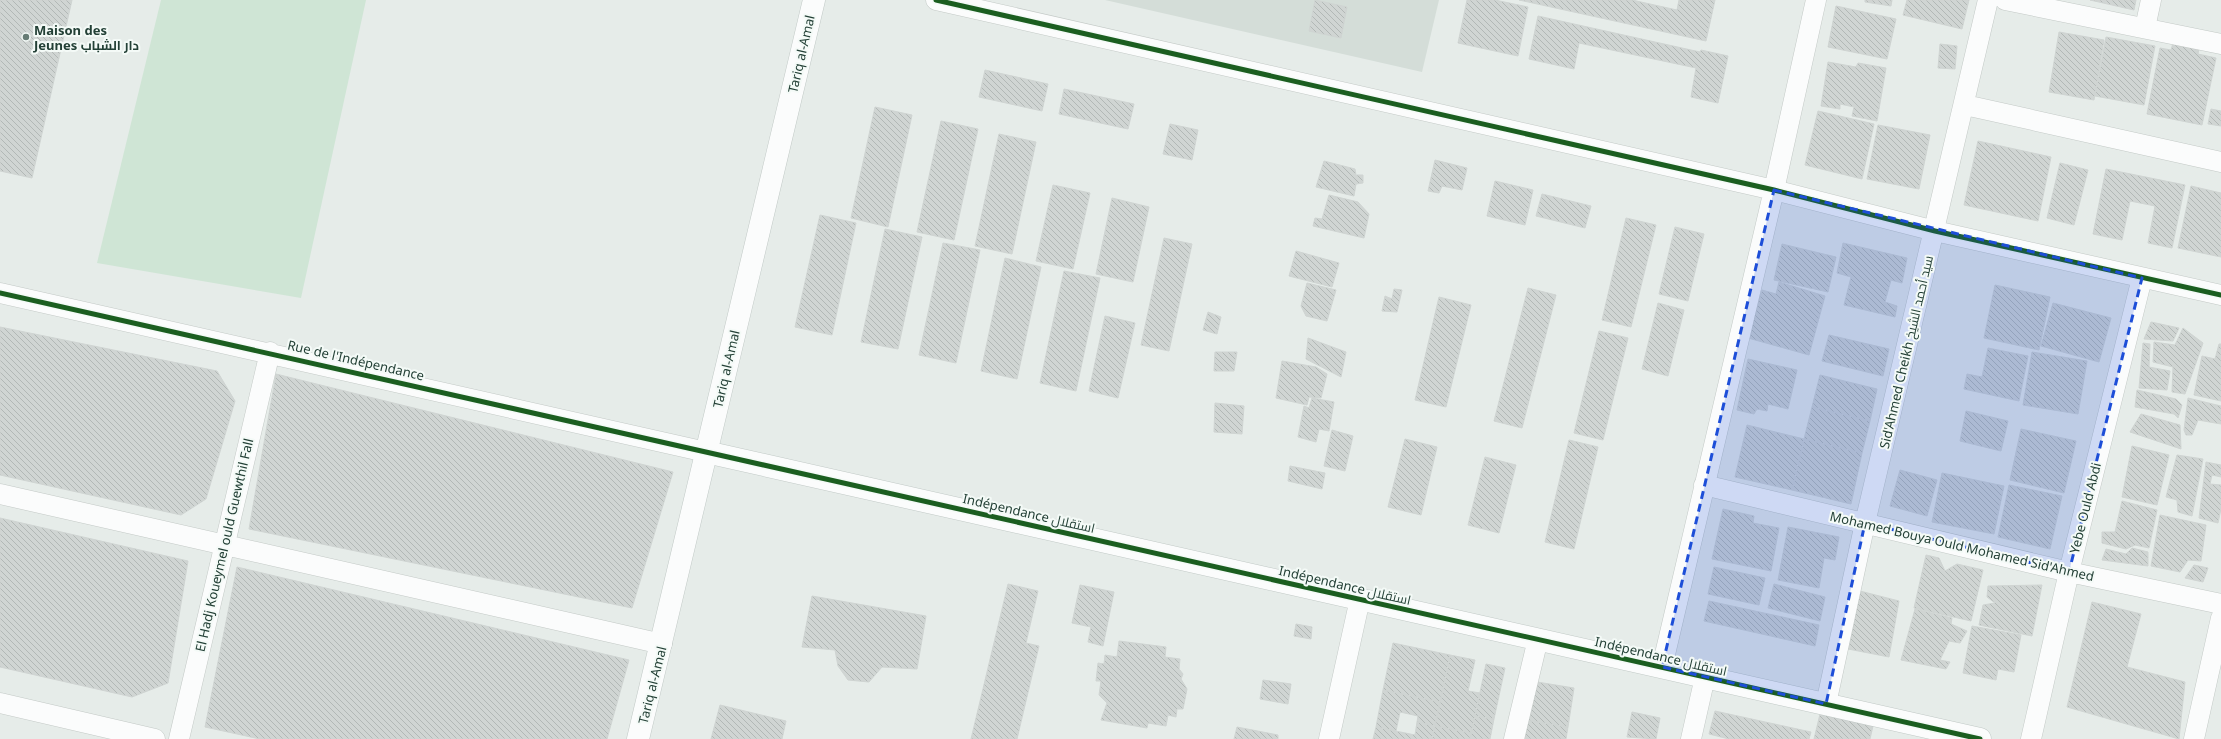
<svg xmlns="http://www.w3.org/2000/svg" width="2221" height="739" viewBox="0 0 2221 739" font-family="'Noto Sans',Cairo,sans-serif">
<defs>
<pattern id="building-back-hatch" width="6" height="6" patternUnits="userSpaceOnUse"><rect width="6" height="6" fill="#d0d5d3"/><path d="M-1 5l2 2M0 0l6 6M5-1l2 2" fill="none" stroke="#b2b8b6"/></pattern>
</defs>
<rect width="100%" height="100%" fill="#e6ece9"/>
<path fill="#d4ddd8" d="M 1105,0 L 1439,0 L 1422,72 Z"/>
<path fill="#cfe5d5" d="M 161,0 L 366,0 L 301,298 L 97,263 Z"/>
<path fill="url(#building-back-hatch)" stroke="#cfd4d2" d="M 0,0 L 72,0 L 32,178 L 0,171 Z
M 1315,0 L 1347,7 L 1341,38 L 1309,31 Z
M 1467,0 L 1495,0 L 1528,7 L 1518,56 L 1458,43 Z
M 1519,0 L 1632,0 L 1677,10 L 1679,0 L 1715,0 L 1706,41 Z
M 1865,0 L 1892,0 L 1891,6 L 1865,2 Z
M 1907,0 L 1969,0 L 1962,29 L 1903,15 Z
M 2090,0 L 2136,0 L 2134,10 Z
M 1836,6 L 1896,19 L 1887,59 L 1828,47 Z
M 1538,16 L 1700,52 L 1701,50 L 1728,56 L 1718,103 L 1691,97 L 1696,68 L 1579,43 L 1574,69 L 1529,59 Z
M 2059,32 L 2104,40 L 2094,100 L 2049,92 Z
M 2106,37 L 2155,46 L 2144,105 L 2095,96 Z
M 2173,43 L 2199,48 L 2198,54 L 2216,58 L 2202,125 L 2147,114 L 2160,48 L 2171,50 Z
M 1940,44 L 1957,46 L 1955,69 L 1938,68 Z
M 1828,62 L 1856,67 L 1858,63 L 1886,68 L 1877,121 L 1852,116 L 1854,107 L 1840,104 L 1840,109 L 1821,106 Z
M 985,70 L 1048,84 L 1042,111 L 979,97 Z
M 1064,89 L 1134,104 L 1128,129 L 1059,114 Z
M 875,107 L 912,115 L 888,227 L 851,218 Z
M 2211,109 L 2221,111 L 2221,126 L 2208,124 Z
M 1818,111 L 1874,124 L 1862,179 L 1805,165 Z
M 941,121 L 978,129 L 954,240 L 917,232 Z
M 1170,124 L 1198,130 L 1192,160 L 1163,154 Z
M 1878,125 L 1930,135 L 1919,189 L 1867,179 Z
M 999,134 L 1036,142 L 1012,254 L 975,246 Z
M 1978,141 L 2051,157 L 2038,221 L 1964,205 Z
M 1435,160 L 1467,168 L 1462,190 L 1442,186 L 1439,193 L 1428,191 Z
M 1324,161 L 1355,169 L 1356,175 L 1363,175 L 1363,183 L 1356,184 L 1354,196 L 1316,187 Z
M 2060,163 L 2088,170 L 2074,225 L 2047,218 Z
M 2106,169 L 2185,185 L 2172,248 L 2148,243 L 2155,206 L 2130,201 L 2122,240 L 2093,234 Z
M 1495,181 L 1533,190 L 1525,225 L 1487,216 Z
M 1053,185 L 1090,193 L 1073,269 L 1036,261 Z
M 2191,186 L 2221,193 L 2221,257 L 2178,248 Z
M 1542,194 L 1591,206 L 1585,228 L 1536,216 Z
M 1329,195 L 1358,202 L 1369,214 L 1364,238 L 1313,226 L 1315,218 L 1322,219 Z
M 1112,198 L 1149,207 L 1133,282 L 1096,274 Z
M 820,215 L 856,223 L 832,335 L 795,327 Z
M 1626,218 L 1656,225 L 1631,327 L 1602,320 Z
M 1675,227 L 1704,234 L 1688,301 L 1659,294 Z
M 885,229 L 922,237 L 898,349 L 861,342 Z
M 1164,238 L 1192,244 L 1169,351 L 1141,345 Z
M 943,243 L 980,250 L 956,363 L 919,355 Z
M 1843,243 L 1907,258 L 1902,283 L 1891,280 L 1885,302 L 1897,306 L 1895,317 L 1844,305 L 1851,277 L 1837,273 Z
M 1782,244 L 1836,257 L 1828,292 L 1774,280 Z
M 1296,251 L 1339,263 L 1332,287 L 1289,276 Z
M 1005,258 L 1041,267 L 1017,379 L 981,371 Z
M 1064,271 L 1100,278 L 1076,391 L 1040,383 Z
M 1779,282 L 1825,296 L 1809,355 L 1748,338 L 1762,290 L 1776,294 Z
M 1307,283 L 1336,290 L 1327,321 L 1306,316 L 1301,306 Z
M 1995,285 L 2050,297 L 2039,350 L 1984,338 Z
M 1528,288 L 1556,295 L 1522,428 L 1494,421 Z
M 1394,289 L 1402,290 L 1397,312 L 1382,311 L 1385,296 L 1392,299 Z
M 1439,297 L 1471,305 L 1446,407 L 1415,400 Z
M 1658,303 L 1684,310 L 1668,376 L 1642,369 Z
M 2053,303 L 2111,318 L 2099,362 L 2041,346 Z
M 1208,312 L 1221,317 L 1217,334 L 1203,330 Z
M 1105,316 L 1135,323 L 1118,398 L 1089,391 Z
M 2151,322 L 2179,328 L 2173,341 L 2144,339 Z
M 0,327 L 217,371 L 235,401 L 206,499 L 181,515 L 0,475 Z
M 2183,328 L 2203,343 L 2185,394 L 2172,392 L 2173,367 L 2153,362 L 2154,342 L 2175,345 Z
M 1599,331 L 1628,338 L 1603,440 L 1574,433 Z
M 1829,335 L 1889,349 L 1883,376 L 1822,361 Z
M 1308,338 L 1346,352 L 1341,377 L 1306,359 Z
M 2143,343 L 2150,344 L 2149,367 L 2170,371 L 2167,390 L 2139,388 Z
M 2219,344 L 2221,344 L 2221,401 L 2194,395 L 2202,356 L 2215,359 Z
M 1988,348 L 2028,356 L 2019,401 L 1964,389 L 1967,374 L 1982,377 Z
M 1215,352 L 1237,352 L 1234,371 L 1214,371 Z
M 2032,352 L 2087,361 L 2078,414 L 2023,405 Z
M 1748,359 L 1797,370 L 1788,409 L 1768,404 L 1767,411 L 1757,409 L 1754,414 L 1737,410 Z
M 1282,361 L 1316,367 L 1327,374 L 1321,398 L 1309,397 L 1307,405 L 1276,398 Z
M 276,374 L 673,472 L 632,608 L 249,529 Z
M 1820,375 L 1877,389 L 1870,421 L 1812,407 Z
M 2137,390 L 2176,399 L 2182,405 L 2178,418 L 2174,414 L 2135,407 Z
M 1312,398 L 1334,402 L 1329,431 L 1319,429 L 1316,442 L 1298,437 L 1304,406 L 1309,408 Z
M 2188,398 L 2221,406 L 2221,424 L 2198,420 L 2192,435 L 2186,435 L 2184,430 Z
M 1215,403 L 1244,406 L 1242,434 L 1214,432 Z
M 1812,407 L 1870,421 L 1862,453 L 1804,439 Z
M 1966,411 L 2008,421 L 2001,451 L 1960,441 Z
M 2141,414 L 2180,425 L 2181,449 L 2130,432 Z
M 1747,425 L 1804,439 L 1792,490 L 1735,477 Z
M 2021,429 L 2076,441 L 2064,493 L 2010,480 Z
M 1332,430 L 1353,436 L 1345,471 L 1324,466 Z
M 1405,439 L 1437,447 L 1421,515 L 1388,507 Z
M 1804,439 L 1862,453 L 1851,504 L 1792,490 Z
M 1569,440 L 1598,447 L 1574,549 L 1545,542 Z
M 2132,446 L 2169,455 L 2157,505 L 2122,497 Z
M 2177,455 L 2203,459 L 2192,516 L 2178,512 L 2177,500 L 2166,497 Z
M 1485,457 L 1516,465 L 1499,533 L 1468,525 Z
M 2206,462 L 2221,465 L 2221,477 L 2212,475 L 2210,484 L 2221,485 L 2221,509 L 2218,523 L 2199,518 Z
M 1290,466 L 1325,473 L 1322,489 L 1288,481 Z
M 1900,470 L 1937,480 L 1927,516 L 1890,506 Z
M 1942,473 L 2004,486 L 1994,534 L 1932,522 Z
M 2009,485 L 2062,496 L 2050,549 L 1998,537 Z
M 2122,501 L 2157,510 L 2149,548 L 2135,545 L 2126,549 L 2102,543 L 2102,532 L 2115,532 Z
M 1723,509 L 1754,516 L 1753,523 L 1779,528 L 1771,571 L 1712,559 Z
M 2160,515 L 2206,525 L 2201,561 L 2188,560 L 2180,572 L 2151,566 Z
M 0,518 L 188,561 L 168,683 L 132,697 L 0,667 Z
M 1788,527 L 1839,537 L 1835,560 L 1824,558 L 1819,588 L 1778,580 Z
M 2132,548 L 2148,552 L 2148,566 L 2102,560 L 2106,549 L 2126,554 Z
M 1926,555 L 1939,558 L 1945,571 L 1957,564 L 1983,570 L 1971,621 L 1914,608 Z
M 2194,565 L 2208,568 L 2203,582 L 2185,578 Z
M 237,567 L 629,660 L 607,739 L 260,739 L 205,727 Z
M 1714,567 L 1765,578 L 1759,605 L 1708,594 Z
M 1008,584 L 1038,591 L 1026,643 L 1039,646 L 1017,739 L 971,739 Z
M 1774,584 L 1825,597 L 1820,621 L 1768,608 Z
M 1080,585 L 1114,592 L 1103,646 L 1088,642 L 1091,627 L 1072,623 Z
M 2042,585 L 2032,636 L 1979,625 L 1983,605 L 1995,603 L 1987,597 L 1988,586 Z
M 1856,590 L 1899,601 L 1889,657 L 1843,648 Z
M 812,596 L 926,616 L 917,669 L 882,667 L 869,682 L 848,680 L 838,666 L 835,650 L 802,647 Z
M 1709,601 L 1819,625 L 1815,646 L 1704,621 Z
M 2092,602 L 2141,614 L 2127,667 L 2185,682 L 2179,739 L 2067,707 Z
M 1915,609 L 1952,618 L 1951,624 L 1967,631 L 1960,643 L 1949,641 L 1940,660 L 1950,662 L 1946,669 L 1901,660 Z
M 1296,624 L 1312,627 L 1311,639 L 1294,636 Z
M 1972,626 L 2021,635 L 2014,672 L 1998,669 L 1996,680 L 1963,673 Z
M 1119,641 L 1166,647 L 1165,657 L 1180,659 L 1179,669 L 1183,674 L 1181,679 L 1187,689 L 1183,709 L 1177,709 L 1176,717 L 1168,715 L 1166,726 L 1148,723 L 1147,728 L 1101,720 L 1107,703 L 1099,695 L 1101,681 L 1096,681 L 1098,663 L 1104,664 L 1105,655 L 1117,657 Z
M 1393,643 L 1450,655 L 1440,702 L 1383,690 Z
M 1450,655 L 1475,660 L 1468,691 L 1480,693 L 1471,733 L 1435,726 Z
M 1486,664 L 1505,668 L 1494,719 L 1475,716 Z
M 1263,680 L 1291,684 L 1288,704 L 1260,699 Z
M 1531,681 L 1574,688 L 1568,727 L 1525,720 Z
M 1383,690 L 1440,702 L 1435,726 L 1417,722 L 1418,716 L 1400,712 L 1396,731 L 1376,727 Z
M 720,705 L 786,721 L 782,739 L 711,739 Z
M 1715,711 L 1811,732 L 1809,739 L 1729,739 L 1709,734 Z
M 1632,712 L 1660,718 L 1656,739 L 1627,737 Z
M 1820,714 L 1873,726 L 1870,739 L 1814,739 Z
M 1475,716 L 1494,719 L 1490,739 L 1470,739 Z
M 1525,720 L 1568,727 L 1566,739 L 1522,739 Z
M 1417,722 L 1435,726 L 1432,739 L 1373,739 L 1376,727 L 1415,735 Z
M 1435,726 L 1471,733 L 1470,739 L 1432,739 Z
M 1237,727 L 1278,735 L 1278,739 L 1234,739 Z"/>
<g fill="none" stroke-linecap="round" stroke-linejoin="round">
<g stroke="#c3c9c6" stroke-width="21">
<path id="street" d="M 936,0 L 1774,190 L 1935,231 L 2221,295
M 2005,0 L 2221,44
M 2145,28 L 2151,0
M 1965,105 L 2221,162
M 0,293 L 706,452
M 1704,485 L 2069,572 L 2221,604
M 0,494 L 662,644
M 1662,667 L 1774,190 L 1816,0
M 0,703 L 155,739
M 1826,704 L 1865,523 L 1988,0
M 179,739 L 270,352
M 1329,739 L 1360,599
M 1514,739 L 1538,639
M 1691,739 L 1705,677
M 2031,739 L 2069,572 L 2142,278
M 2194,739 L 2221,618"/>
</g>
<g stroke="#c1c9c6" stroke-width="23">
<path id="secondary" d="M 706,452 L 1980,739
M 638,739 L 814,0"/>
</g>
<use href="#street" stroke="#fbfcfc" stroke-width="20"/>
<use href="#secondary" stroke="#fbfcfc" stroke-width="22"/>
<g stroke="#f4faf7" stroke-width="8">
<path id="cycleway" d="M 936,0 L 1774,190 L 1935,231 L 2221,295
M 0,293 L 1980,739"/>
</g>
<use href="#cycleway" stroke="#1b5e20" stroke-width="5"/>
</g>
<path fill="#1d4ed8" fill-opacity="0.2" stroke="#1d4ed8" stroke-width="3" stroke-dasharray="8 5" stroke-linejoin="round" d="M 1774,190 L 2142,278 L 2069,572 L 1865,523 L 1826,704 L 1662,667 Z"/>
<circle fill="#677c75" stroke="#f4faf7" stroke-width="1.5" cx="26" cy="37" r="4"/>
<g text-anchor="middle" stroke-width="4" stroke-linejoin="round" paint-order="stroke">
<g font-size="13" font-weight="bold" fill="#234036" stroke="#f4faf7" text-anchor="start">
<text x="34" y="35">Maison des<tspan x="34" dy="15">Jeunes دار الشباب</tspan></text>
</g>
<g font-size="13" fill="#234036" stroke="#f4faf7">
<text transform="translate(801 54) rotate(-77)" y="5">Tariq al-Amal</text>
<text transform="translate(1906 352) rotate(-77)" y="5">Sid'Ahmed Cheikh سيد أحمد الشيخ</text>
<text transform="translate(356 360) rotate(13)" y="5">Rue de l'Indépendance</text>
<text transform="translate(726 369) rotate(-77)" y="5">Tariq al-Amal</text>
<text transform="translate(2085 508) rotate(-76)" y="5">Yebe Ould Abdi</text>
<text transform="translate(1029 513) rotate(13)" y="5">Indépendance استقلال</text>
<text transform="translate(224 545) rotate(-77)" y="5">El Hadj Koueymel ould Guewthil Fall</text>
<text transform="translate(1962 546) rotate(13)" y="5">Mohamed Bouya Ould Mohamed Sid'Ahmed</text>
<text transform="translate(1345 585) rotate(13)" y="5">Indépendance استقلال</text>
<text transform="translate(1661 656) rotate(13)" y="5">Indépendance استقلال</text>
<text transform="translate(652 685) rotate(-76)" y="5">Tariq al-Amal</text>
</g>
</g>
</svg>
